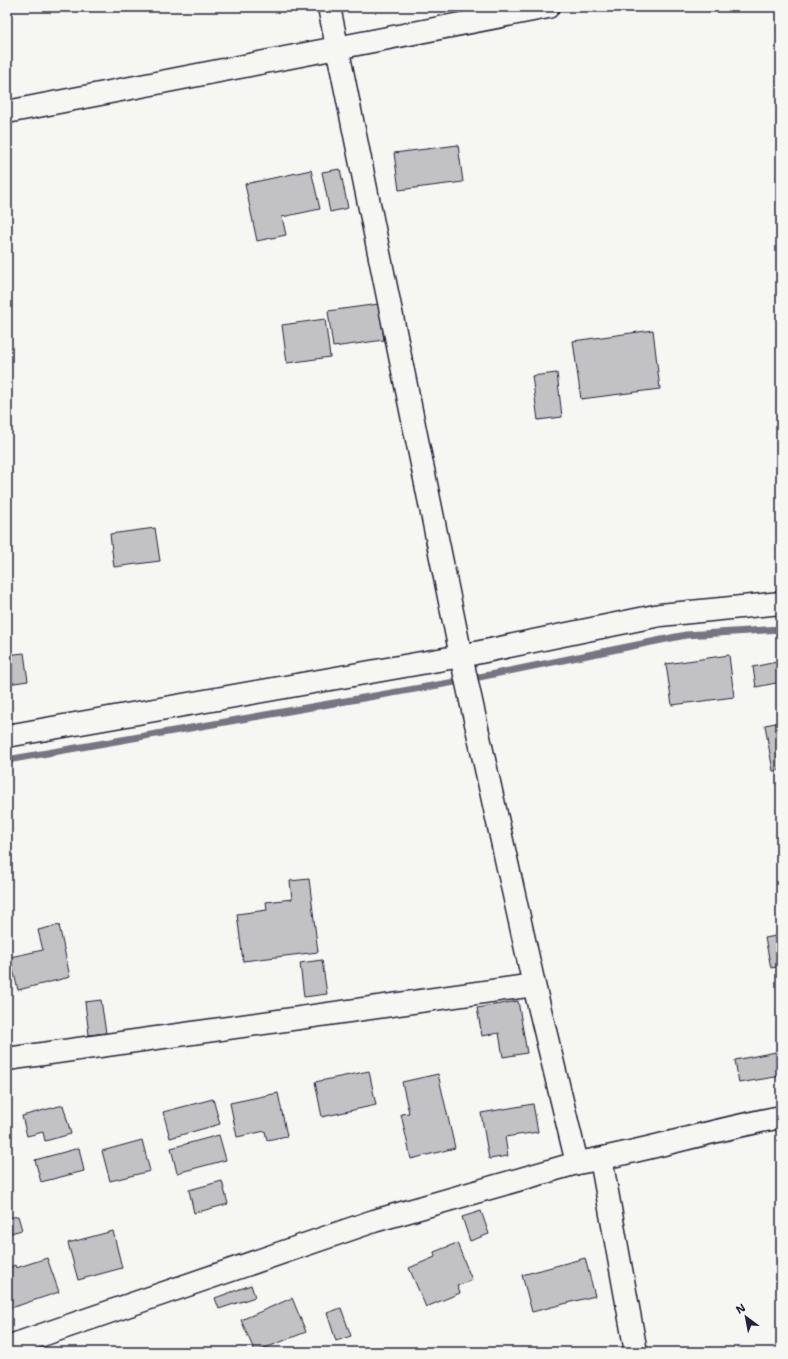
<svg xmlns="http://www.w3.org/2000/svg" width="788" height="1359" viewBox="0 0 788 1359" font-family="'Shantell Sans',sans-serif">
<rect width="100%" height="100%" fill="#f6f6f2"/>
<filter id="ink" filterUnits="userSpaceOnUse"><feTurbulence type="fractalNoise" baseFrequency=".025" numOctaves="2"/><feDisplacementMap in="SourceGraphic" scale="8" xChannelSelector="R" yChannelSelector="G"/><feConvolveMatrix kernelMatrix="1 2 1 2 8 2 1 2 1" color-interpolation-filters="sRGB"/></filter>
<g filter="url(#ink)">
<g fill="none" stroke-linecap="round" stroke-linejoin="round">
<path stroke="#757583" stroke-width="7" d="M 7,760 L 455,682 L 686,635 L 781,629"/>
</g>
<path fill="#c2c2c4" stroke="#22223b" d="M 458,145 L 463,182 L 399,190 L 394,153 Z
M 340,169 L 348,208 L 330,212 L 322,172 Z
M 311,170 L 320,209 L 282,217 L 286,235 L 257,241 L 245,184 Z
M 379,304 L 384,340 L 333,347 L 328,311 Z
M 325,319 L 330,357 L 287,363 L 282,325 Z
M 653,330 L 660,389 L 581,399 L 573,341 Z
M 557,373 L 562,417 L 538,420 L 532,376 Z
M 155,528 L 160,561 L 114,567 L 110,534 Z
M 24,653 L 28,681 L 7,684 L 7,655 Z
M 729,655 L 734,697 L 672,705 L 666,664 Z
M 781,661 L 781,682 L 756,687 L 753,667 Z
M 781,722 L 781,770 L 773,771 L 765,725 Z
M 309,879 L 318,952 L 243,961 L 237,914 L 267,910 L 266,902 L 292,899 L 290,881 Z
M 59,925 L 70,977 L 18,990 L 10,957 L 43,950 L 38,930 Z
M 781,935 L 781,966 L 771,968 L 765,938 Z
M 322,960 L 327,994 L 304,997 L 300,963 Z
M 101,1000 L 106,1033 L 89,1035 L 85,1002 Z
M 518,1001 L 527,1053 L 503,1057 L 499,1033 L 482,1036 L 477,1008 Z
M 781,1051 L 781,1076 L 739,1083 L 735,1060 Z
M 369,1071 L 376,1105 L 322,1117 L 315,1082 Z
M 438,1074 L 455,1148 L 411,1159 L 401,1114 L 409,1113 L 402,1082 Z
M 278,1093 L 287,1136 L 267,1140 L 265,1131 L 237,1137 L 230,1103 Z
M 213,1099 L 220,1124 L 170,1138 L 163,1112 Z
M 533,1104 L 538,1132 L 505,1137 L 508,1156 L 489,1159 L 481,1113 Z
M 63,1105 L 71,1134 L 45,1141 L 43,1132 L 27,1136 L 22,1116 Z
M 219,1135 L 226,1160 L 177,1173 L 171,1148 Z
M 142,1140 L 150,1171 L 110,1181 L 102,1151 Z
M 79,1148 L 84,1171 L 41,1182 L 35,1160 Z
M 222,1181 L 228,1204 L 194,1213 L 189,1190 Z
M 7,1209 L 9,1218 L 18,1216 L 22,1230 L 7,1234 Z
M 481,1211 L 489,1234 L 470,1241 L 462,1217 Z
M 113,1231 L 122,1268 L 78,1280 L 68,1243 Z
M 457,1243 L 472,1280 L 457,1286 L 460,1293 L 426,1307 L 409,1268 L 435,1257 L 434,1252 Z
M 47,1258 L 59,1292 L 8,1309 L 7,1268 L 15,1265 L 16,1268 Z
M 585,1258 L 595,1296 L 532,1312 L 522,1275 Z
M 251,1285 L 255,1297 L 219,1309 L 215,1298 Z
M 292,1298 L 306,1332 L 255,1352 L 241,1320 Z
M 341,1308 L 351,1336 L 336,1341 L 327,1313 Z"/>
<g fill="none" stroke-linecap="round" stroke-linejoin="round">
<g stroke="#22223b" stroke-width="25">
<path id="minor" d="M 329,7 L 461,656 L 534,985 L 577,1163
M 7,112 L 548,7
M 7,736 L 461,656 L 660,615 L 781,603
M 7,1059 L 534,985
M 601,1159 L 636,1352"/>
</g>
<g stroke="#22223b" stroke-width="25">
<path id="tertiary" d="M 7,1347 L 374,1221 L 577,1163 C 645,1151 712,1130 781,1117"/>
</g>
<use href="#minor" stroke="#f6f6f2" stroke-width="22"/>
<use href="#tertiary" stroke="#f6f6f2" stroke-width="22"/>
</g>
</g>
<rect width="788" height="1359" fill="none" stroke="#f6f6f2" stroke-width="24"/>
<rect x="12" y="12" width="764" height="1335" fill="none" stroke="#22223b" stroke-width="1.5" filter="url(#ink)"/>
<g transform="translate(746 1317) rotate(328)" stroke="#f6f6f2" stroke-width="3" paint-order="stroke">
<path d="M0-3L7 15L0 10L-7 15Z" fill="#22223b"/>
<text y="-6" font-size="11" font-weight="bold" text-anchor="middle" fill="#22223b">N</text>
</g>
</svg>
